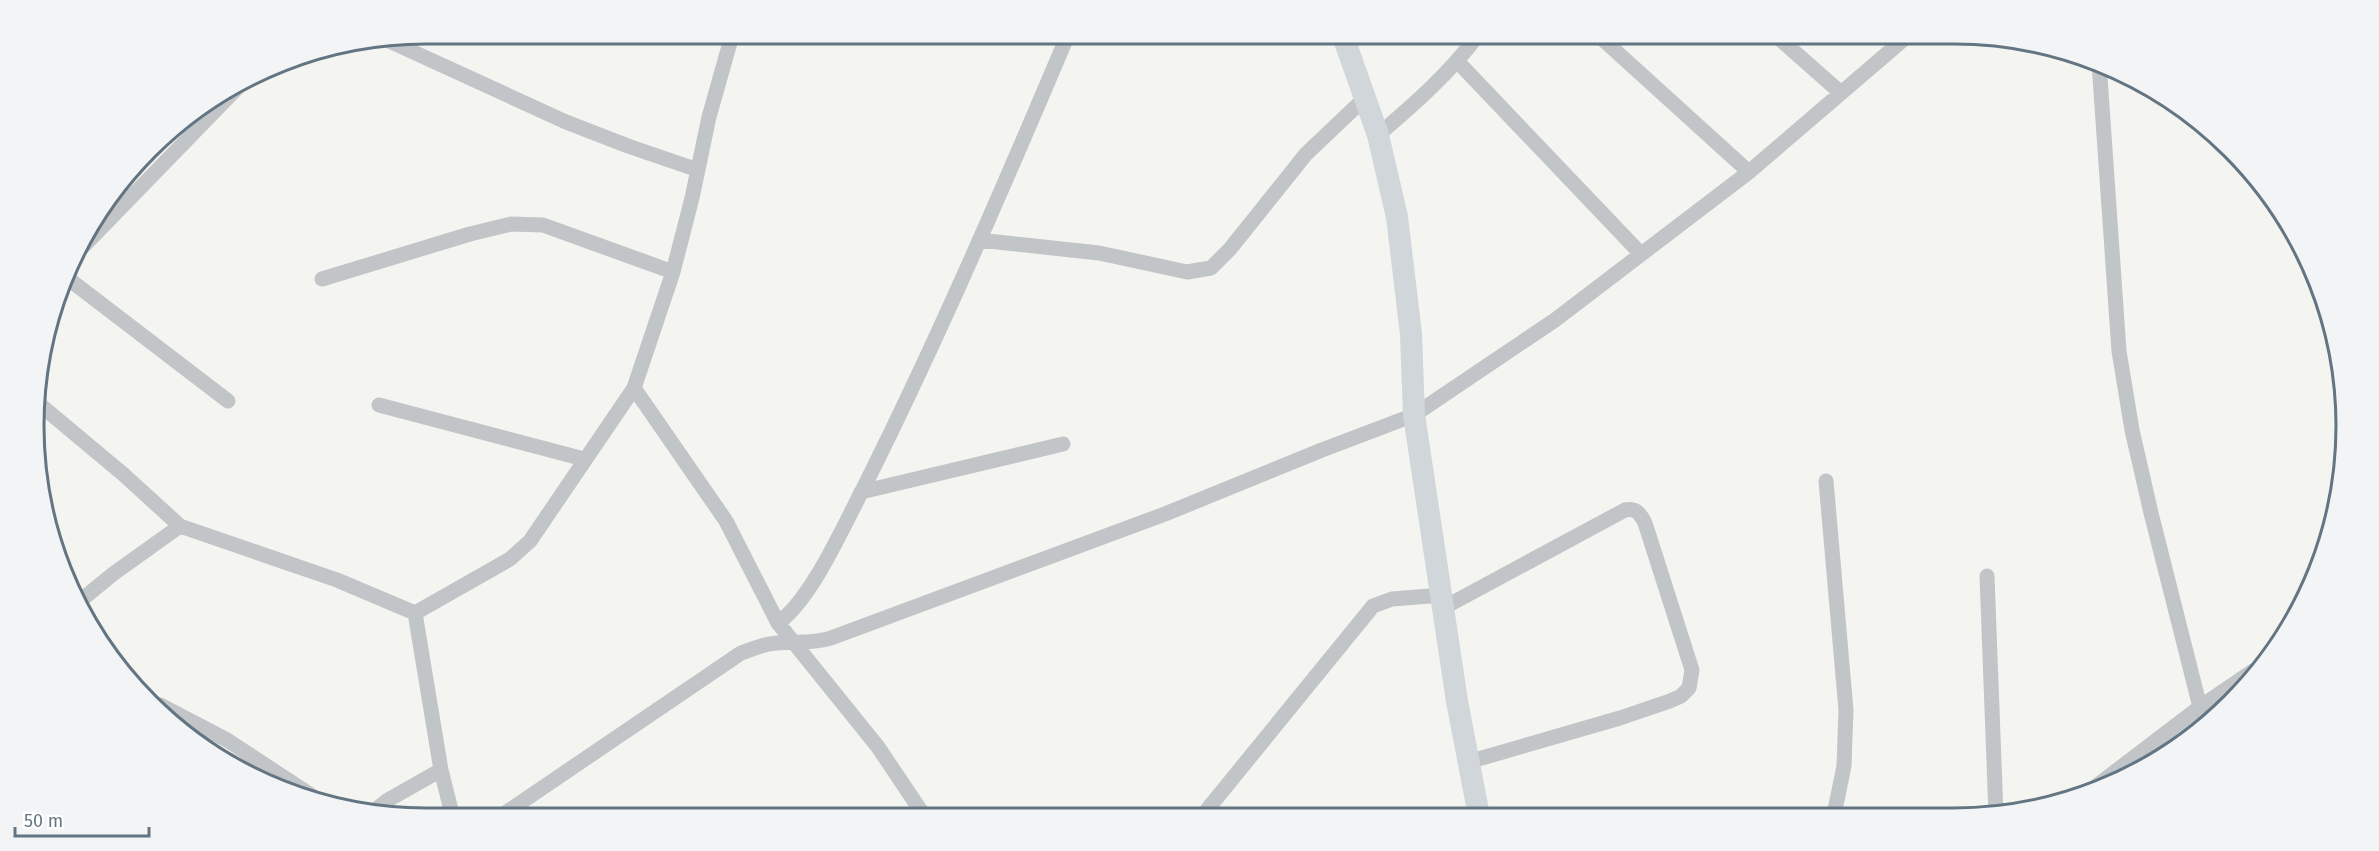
<svg xmlns="http://www.w3.org/2000/svg" width="2379" height="851" viewBox="0 0 2379 851" font-family="'Fira Sans',sans-serif">
<rect width="100%" height="100%" fill="#f4f4f0"/>
<g fill="none" stroke-linecap="round" stroke-linejoin="round">
<path stroke="#c1c5c8" stroke-width="15" d="M 1774,34 L 1841,93
M 1598,35 L 1749,172
M 387,40 L 566,122 L 628,146 L 698,170
M 1458,62 L 1641,254
M 2099,63 L 2119,351 L 2132,430 L 2151,513 L 2200,707
M 1378,135 C 1414,104 1449,74 1478,35
M 979,240 L 1099,253 L 1187,272 L 1211,268 L 1230,249 L 1306,154 L 1365,98
M 71,259 L 241,84
M 66,277 L 228,401
M 322,279 L 470,234 L 511,224 L 543,225 L 673,272
M 634,388 L 726,521 L 778,623 L 878,747 L 925,817
M 38,403 L 123,474 L 180,526
M 379,405 L 584,459
M 1826,481 L 1846,710 L 1844,766 L 1834,815
M 861,492 L 1063,444
M 1987,576 L 1996,815
M 80,601 L 113,574 L 180,526 L 337,580 L 415,613
M 1443,608 L 1625,510 C 1636,508 1640,513 1645,523 L 1692,670 L 1689,688 L 1681,696 L 1670,701 L 1620,718 L 1468,762
M 415,613 L 510,559 L 530,541 L 634,388 L 673,272 L 692,198 L 709,117 L 731,39
M 415,613 L 441,770 L 453,818
M 778,623 C 812,599 845,523 865,485 C 938,339 1003,188 1067,37
M 160,705 L 227,740 L 326,805
M 2095,787 L 2200,707 L 2253,671
M 374,811 L 388,800 L 441,770
M 1202,816 L 1373,606 L 1392,599 L 1442,595
M 498,818 L 741,653 C 750,650 759,646 769,644 C 790,640 810,645 831,638 L 1165,514 L 1322,450 L 1414,415 L 1555,320 L 1749,172 L 1911,33"/>
<path stroke="#d1d6da" stroke-width="22" d="M 1343,36 L 1378,135 L 1397,217 L 1411,334 L 1414,415 L 1457,701 L 1479,816"/>
</g>
<path d="M0 0H2379V851H0ZM426 44H1954A382 382 0 0 1 2336 426V426A382 382 0 0 1 1954 808H426A382 382 0 0 1 44 426V426A382 382 0 0 1 426 44Z" fill="#f3f4f5" fill-rule="evenodd"/>
<path fill="none" stroke="#637582" stroke-width="3" d="M426 44H1954A382 382 0 0 1 2336 426V426A382 382 0 0 1 1954 808H426A382 382 0 0 1 44 426V426A382 382 0 0 1 426 44Z"/>
<path d="M15 827v9h134v-9" fill="none" stroke="#637582" stroke-width="3"/>
<text x="24" y="827" font-size="18" fill="#637582" stroke="#ffffff" stroke-width="4.5" paint-order="stroke">50 m</text>
</svg>
